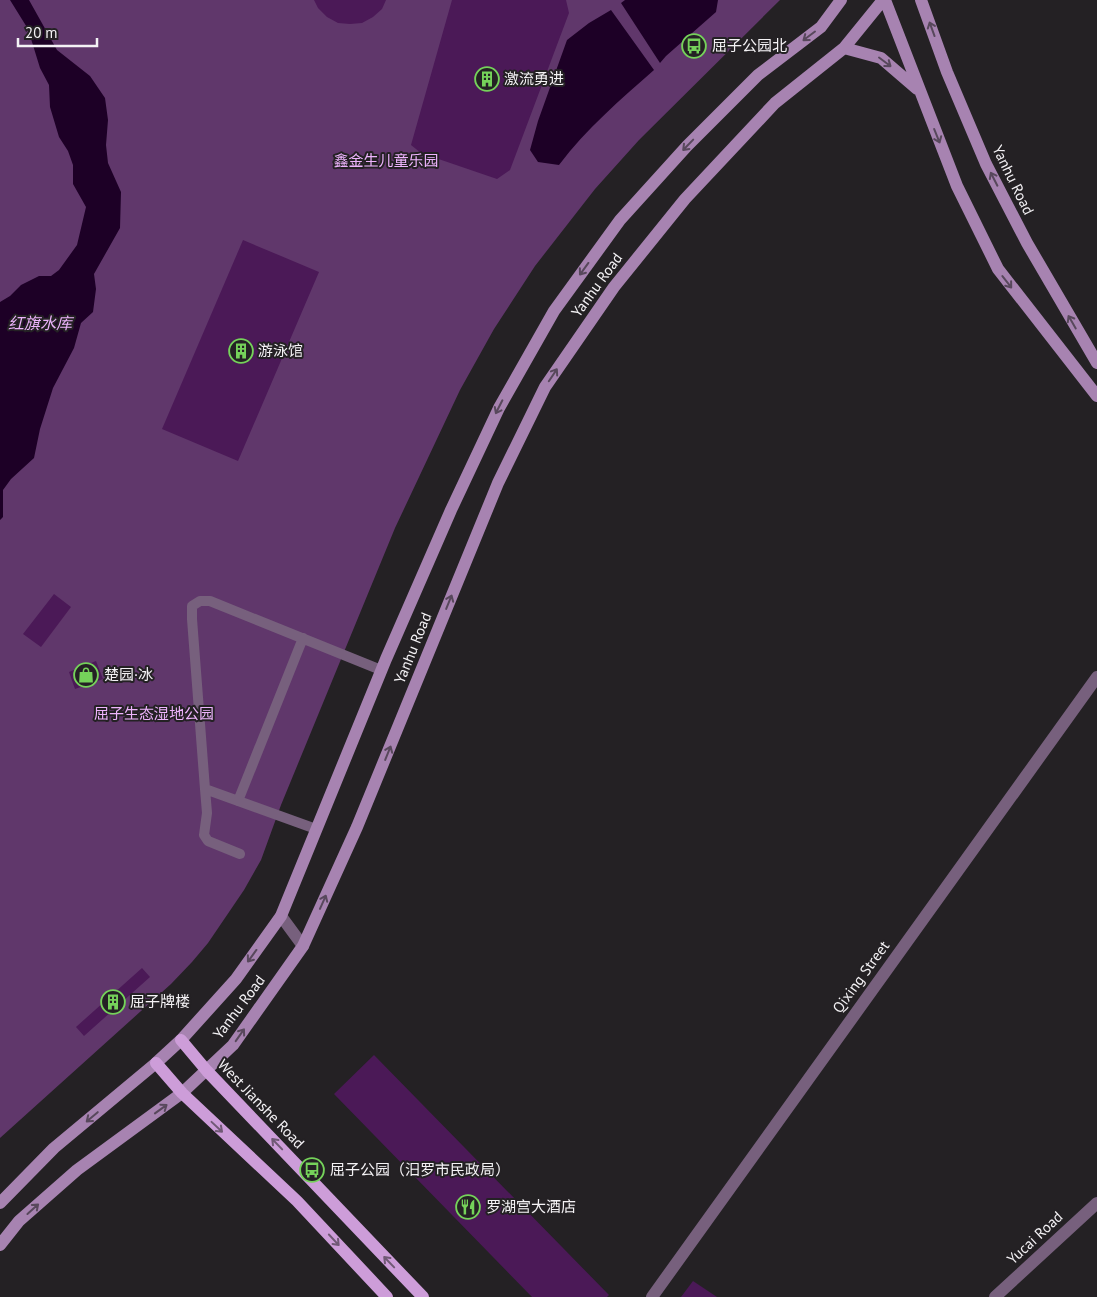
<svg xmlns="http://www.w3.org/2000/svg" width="1097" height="1297" viewBox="0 0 1097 1297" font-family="'PT Sans','Noto Sans SC',sans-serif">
<rect width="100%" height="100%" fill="#242124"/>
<path fill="#60376b" d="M 0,0 L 780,0 L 639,140 L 595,189 L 535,266 L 494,329 L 460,390 L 395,528 L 281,805 L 261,860 L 244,890 L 208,943 L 192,962 L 171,984 L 0,1138 Z"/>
<path fill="#1d0026" d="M 10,0 L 29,0 L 57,50 L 90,76 L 105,98 L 108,120 L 106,145 L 108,163 L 121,192 L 120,228 L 94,274 L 96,289 L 93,312 L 81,323 L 74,348 L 53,388 L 40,429 L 34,458 L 11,479 L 3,490 L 3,517 L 0,520 L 0,302 L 10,296 L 21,285 L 39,276 L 51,276 L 59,270 L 77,245 L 86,207 L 73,184 L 73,165 L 68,151 L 59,137 L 50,107 L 49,85 L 40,68 L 28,29 Z
M 625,0 L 718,0 L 716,12 L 666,56 L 660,63 L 621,3 Z
M 611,10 L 654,70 C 621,99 586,129 559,165 L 538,162 L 530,150 L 538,121 L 567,40 L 589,23 Z"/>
<path fill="#4b1957" d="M 314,0 L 386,0 L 382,9 L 373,17 L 362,23 L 350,24 L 338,23 L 327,17 L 318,8 Z
M 452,0 L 566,0 L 569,13 L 510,170 L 497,179 L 421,153 L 411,145 Z
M 243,240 L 319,272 L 238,461 L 162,429 Z
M 54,594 L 71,607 L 41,647 L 23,634 Z
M 96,661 L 103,679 L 75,689 L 69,672 Z
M 142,968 L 150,977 L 84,1036 L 76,1027 Z
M 374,1055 L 609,1295 L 607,1297 L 532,1297 L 334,1094 Z
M 693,1281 L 717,1297 L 681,1297 Z"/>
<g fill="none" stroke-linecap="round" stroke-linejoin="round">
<path stroke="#77607d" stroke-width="10" d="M 205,789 L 207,813 L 204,835 L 208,841 L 240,854
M 238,801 L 303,638
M 316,829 L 205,789 L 192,619 L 192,606 L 200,601 L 210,601 L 381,670"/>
<path stroke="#77607d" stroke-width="12" d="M 281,916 L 303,946
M 652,1297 L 1097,677
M 995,1297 L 1097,1203"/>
<path stroke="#a783b1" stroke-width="12" d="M 885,0 L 957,186 L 998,269 L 1097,396
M 921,0 L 947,72 L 986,164 L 1027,243 L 1097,363
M 844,48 L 881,58 L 917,89
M 0,1203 L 54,1148 L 156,1063 L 181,1040 L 236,979 L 281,916 L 386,659 L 451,510 L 499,408 L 554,311 L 620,220 L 687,146 L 758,75 L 821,27 L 841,0
M 0,1245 L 19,1221 L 77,1170 L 182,1093 L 233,1045 L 303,946 L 357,827 L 498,483 L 545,387 L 614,287 L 685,199 L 775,103 L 844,48 L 883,0"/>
<path stroke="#cd9dd9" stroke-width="12" d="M 181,1040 L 207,1071 L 423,1297
M 156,1063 L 182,1093 L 297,1201 L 387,1297"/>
</g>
<defs><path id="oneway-shaft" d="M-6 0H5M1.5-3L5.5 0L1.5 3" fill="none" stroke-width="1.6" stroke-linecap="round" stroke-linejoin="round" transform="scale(1.25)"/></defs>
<g stroke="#58485c">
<use href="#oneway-shaft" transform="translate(932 29) rotate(-110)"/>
<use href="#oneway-shaft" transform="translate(809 36) rotate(143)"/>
<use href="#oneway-shaft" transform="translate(885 62) rotate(37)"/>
<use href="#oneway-shaft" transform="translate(937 136) rotate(68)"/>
<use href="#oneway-shaft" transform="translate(688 145) rotate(134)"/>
<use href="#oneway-shaft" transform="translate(994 179) rotate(-117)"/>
<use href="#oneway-shaft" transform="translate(584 269) rotate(126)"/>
<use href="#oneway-shaft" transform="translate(1007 282) rotate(52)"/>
<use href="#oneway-shaft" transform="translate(1072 322) rotate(-120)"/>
<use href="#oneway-shaft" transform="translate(553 375) rotate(-56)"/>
<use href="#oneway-shaft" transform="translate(499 407) rotate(117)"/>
<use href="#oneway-shaft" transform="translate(449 602) rotate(-68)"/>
<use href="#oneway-shaft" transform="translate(388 753) rotate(-68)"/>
<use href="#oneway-shaft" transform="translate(323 902) rotate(-66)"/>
<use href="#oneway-shaft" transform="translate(252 956) rotate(126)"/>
<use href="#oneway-shaft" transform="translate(240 1035) rotate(-55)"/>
<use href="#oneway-shaft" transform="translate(161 1109) rotate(-36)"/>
<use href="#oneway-shaft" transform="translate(92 1117) rotate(140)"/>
<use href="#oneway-shaft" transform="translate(33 1209) rotate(-42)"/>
</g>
<g stroke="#705975">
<use href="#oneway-shaft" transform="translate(217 1127) rotate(43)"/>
<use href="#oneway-shaft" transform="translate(277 1144) rotate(-134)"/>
<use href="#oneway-shaft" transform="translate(334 1240) rotate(47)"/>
<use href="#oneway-shaft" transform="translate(389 1262) rotate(-134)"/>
</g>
<defs>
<g id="bus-ring" transform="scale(1.25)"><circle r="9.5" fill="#242124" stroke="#75d25a" stroke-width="1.5"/><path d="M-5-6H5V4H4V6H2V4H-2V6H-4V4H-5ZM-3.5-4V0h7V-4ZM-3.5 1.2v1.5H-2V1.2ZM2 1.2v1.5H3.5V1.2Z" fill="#75d25a"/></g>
<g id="building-ring" transform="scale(1.25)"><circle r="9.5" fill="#242124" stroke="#75d25a" stroke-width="1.5"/><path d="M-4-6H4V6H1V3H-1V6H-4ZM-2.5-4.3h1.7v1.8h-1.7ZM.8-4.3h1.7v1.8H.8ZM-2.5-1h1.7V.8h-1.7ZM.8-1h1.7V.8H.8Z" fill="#75d25a"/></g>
<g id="shop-ring" transform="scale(1.25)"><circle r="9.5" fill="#242124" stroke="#75d25a" stroke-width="1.5"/><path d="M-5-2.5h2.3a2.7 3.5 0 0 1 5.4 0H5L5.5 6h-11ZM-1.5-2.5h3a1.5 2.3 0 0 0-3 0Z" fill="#75d25a"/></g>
<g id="restaurant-ring" transform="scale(1.25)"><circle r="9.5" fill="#242124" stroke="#75d25a" stroke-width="1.5"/><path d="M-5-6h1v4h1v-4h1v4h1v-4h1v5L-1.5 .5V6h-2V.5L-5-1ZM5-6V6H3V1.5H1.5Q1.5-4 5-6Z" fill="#75d25a"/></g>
</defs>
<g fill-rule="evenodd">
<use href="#bus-ring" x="694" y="46"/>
<use href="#building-ring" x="487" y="79"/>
<use href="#building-ring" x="241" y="351"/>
<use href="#shop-ring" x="86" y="675"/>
<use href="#building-ring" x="113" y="1002"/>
<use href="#bus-ring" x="312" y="1170"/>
<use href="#restaurant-ring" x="468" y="1207"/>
</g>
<g text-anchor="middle" stroke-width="4" stroke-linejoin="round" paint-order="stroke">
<g font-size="15" fill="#f4f2f5" stroke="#242124" text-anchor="start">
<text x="712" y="51">屈子公园北</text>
<text x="504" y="84">激流勇进</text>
<text x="258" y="356">游泳馆</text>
<text x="104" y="680">楚园·冰</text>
<text x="130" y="1007">屈子牌楼</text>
<text x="330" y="1175">屈子公园（汨罗市民政局）</text>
<text x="486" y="1212">罗湖宫大酒店</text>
</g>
<g font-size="15" fill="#eeb4fd" stroke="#242124">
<text x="386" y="166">鑫金生儿童乐园</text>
<text x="154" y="719">屈子生态湿地公园</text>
</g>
<g font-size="15" fill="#f4f2f5" stroke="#242124">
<text transform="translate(1013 180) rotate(64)" y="5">Yanhu Road</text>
<text transform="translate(597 285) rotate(-54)" y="5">Yanhu Road</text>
<text transform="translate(413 648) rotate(-68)" y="5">Yanhu Road</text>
<text transform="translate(861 977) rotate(-54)" y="5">Qixing Street</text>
<text transform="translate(239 1007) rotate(-53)" y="5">Yanhu Road</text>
<text transform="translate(261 1104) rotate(46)" y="5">West Jianshe Road</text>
<text transform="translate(1035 1238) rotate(-43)" y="5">Yucai Road</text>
</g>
<g font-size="16" font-style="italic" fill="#ecb3fb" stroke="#242124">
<text x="40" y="329">红旗水库</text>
</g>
</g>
<path d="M18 38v8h79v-8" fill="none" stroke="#f4f2f5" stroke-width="2.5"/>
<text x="25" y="38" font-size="15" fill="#f4f2f5" stroke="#242124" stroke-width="4" paint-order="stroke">20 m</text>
</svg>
